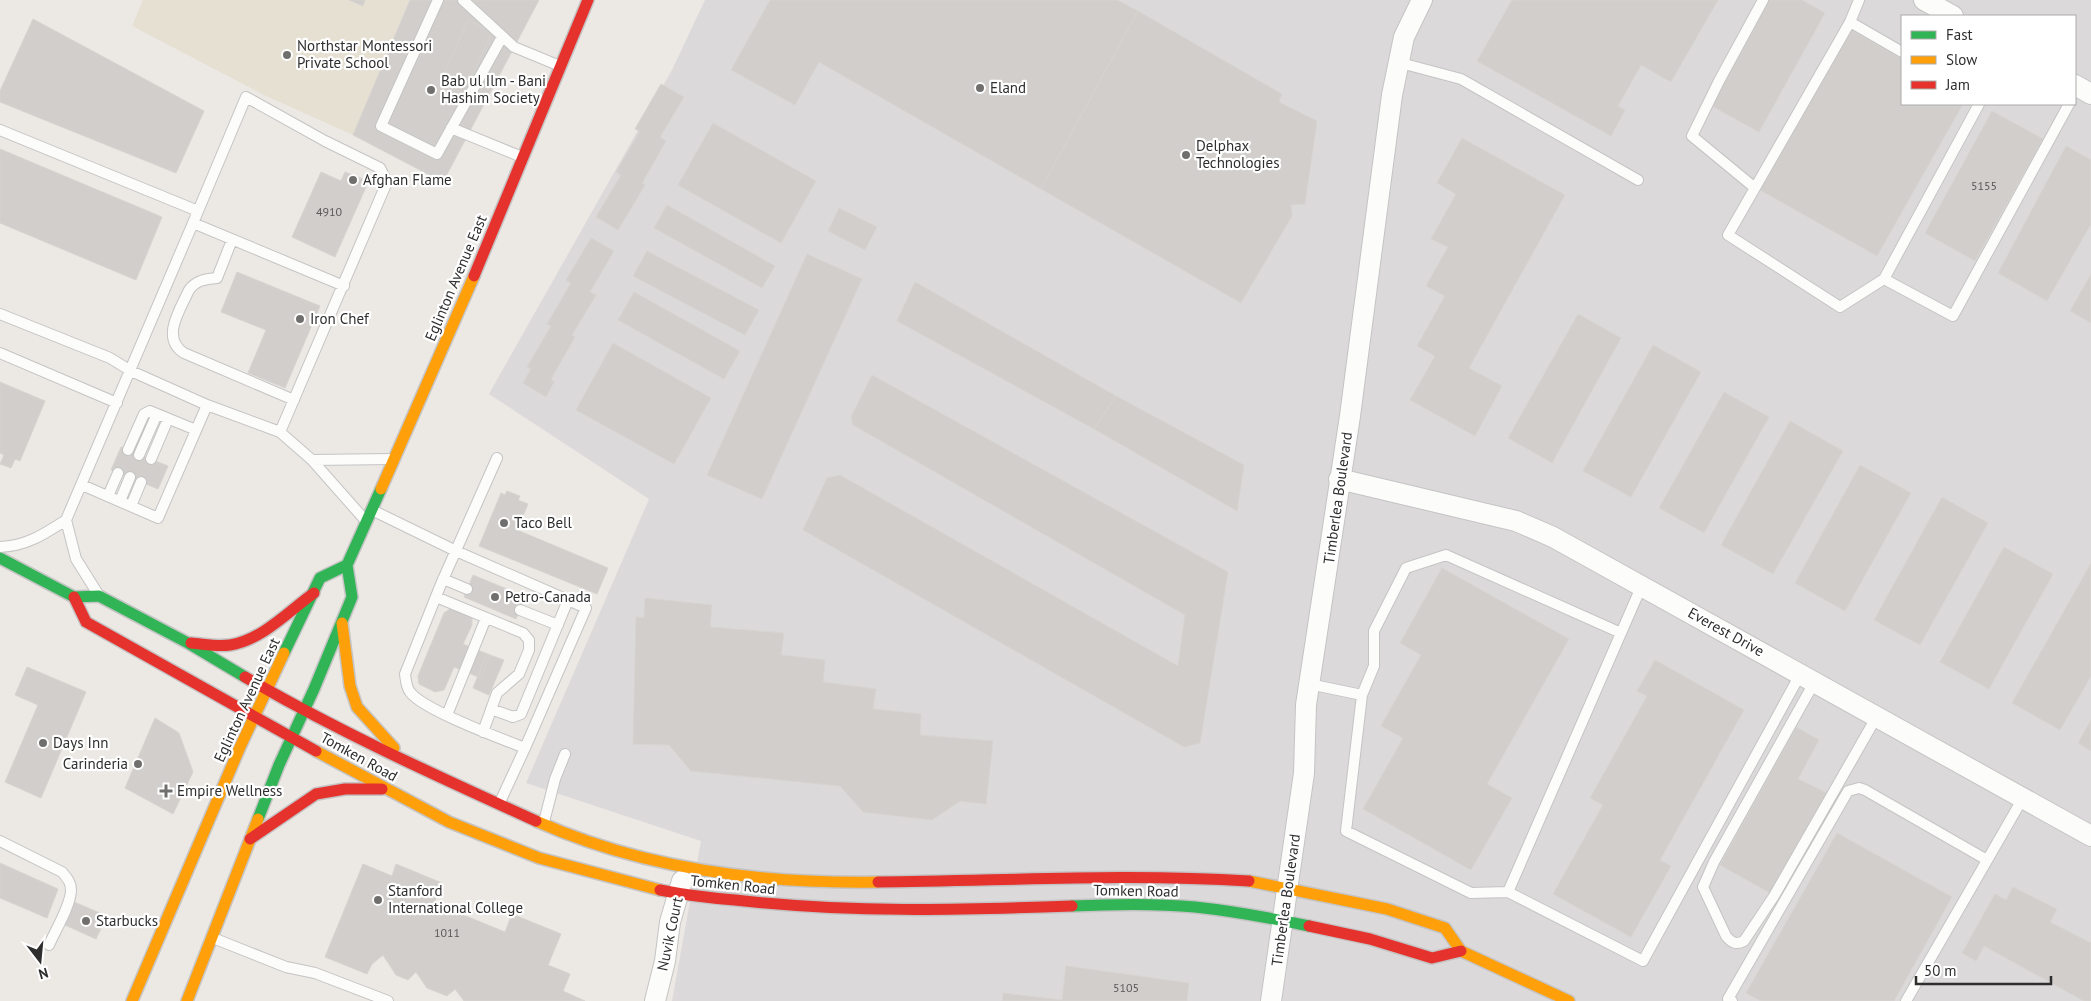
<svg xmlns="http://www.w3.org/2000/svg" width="2091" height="1001" viewBox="0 0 2091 1001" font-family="'PT Sans',sans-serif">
<rect width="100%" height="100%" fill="#ece8e4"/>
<path fill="#dcd9db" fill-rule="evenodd" d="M 705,0 L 2091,0 L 2091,1001 L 672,1001 L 701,841 L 526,783 L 649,499 L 489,394 L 672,70 ZM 1902,16 L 2075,16 L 2075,104 L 1902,104 Z"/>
<path fill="#e6e0d3" d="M 143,0 L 410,0 L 353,135 L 264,95 L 132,26 Z"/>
<path fill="#d1cecb" stroke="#d7d4d0" d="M 349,0 L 365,0 L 363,6 Z
M 410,0 L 539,0 L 443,182 L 353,135 Z
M 770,0 L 1117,0 L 1138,11 L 1041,189 L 819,62 L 795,105 L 731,70 Z
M 1512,0 L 1718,0 L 1671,82 L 1641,65 L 1618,106 L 1625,110 L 1611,136 L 1477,61 Z
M 1769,0 L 1802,0 L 1825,13 L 1759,132 L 1710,105 Z
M 1138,11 L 1282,94 L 1279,102 L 1317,121 L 1305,204 L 1291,205 L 1292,216 L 1241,303 L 1041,189 Z
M 33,19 L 204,111 L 176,173 L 0,102 L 0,91 Z
M 468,20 L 492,32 L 464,94 L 440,83 Z
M 1851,30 L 1902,59 L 1902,104 L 1963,104 L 1877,256 L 1760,190 Z
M 661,84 L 684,97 L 660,137 L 666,141 L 642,183 L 645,185 L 618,230 L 596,217 L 621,175 L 616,172 L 640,131 L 635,129 Z
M 1992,111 L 2043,139 L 1975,261 L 1925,233 Z
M 713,123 L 816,181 L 781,243 L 678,185 Z
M 1462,138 L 1565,195 L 1469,368 L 1502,386 L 1475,436 L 1410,400 L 1435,356 L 1417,346 L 1445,296 L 1426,286 L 1448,247 L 1431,239 L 1456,194 L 1437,183 Z
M 2066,146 L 2091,160 L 2091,224 L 2047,301 L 1998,273 Z
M 0,149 L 162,217 L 136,280 L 0,223 Z
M 321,172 L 341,181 L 345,172 L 363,179 L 366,187 L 335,257 L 292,237 Z
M 667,205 L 775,266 L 762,288 L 654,228 Z
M 839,208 L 877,227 L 865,250 L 828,231 Z
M 591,238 L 614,251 L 590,292 L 596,295 L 572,335 L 575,337 L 551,379 L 554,382 L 546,397 L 523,383 L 531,369 L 527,367 L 551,326 L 547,324 L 571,283 L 566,280 Z
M 647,251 L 759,310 L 745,335 L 633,276 Z
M 807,254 L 862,279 L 762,499 L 707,475 Z
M 237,272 L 320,306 L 285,388 L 248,373 L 266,330 L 221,312 Z
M 2091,274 L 2091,323 L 2070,311 Z
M 915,282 L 1116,396 L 1094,429 L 897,321 Z
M 634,292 L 740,351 L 724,379 L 618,320 Z
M 1578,314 L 1621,338 L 1552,463 L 1508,438 Z
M 613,343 L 711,398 L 674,464 L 576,410 Z
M 1653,345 L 1701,372 L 1631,497 L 1583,471 Z
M 872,375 L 1228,572 L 1200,743 L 1184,747 L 803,530 L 827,478 L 840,475 L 1178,666 L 1185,615 L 853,425 L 851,417 Z
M 0,382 L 45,401 L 20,461 L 15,459 L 11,468 L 0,464 L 4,455 L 0,453 Z
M 1724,392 L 1769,417 L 1704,533 L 1659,508 Z
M 1116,396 L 1244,465 L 1237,511 L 1094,429 Z
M 1790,421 L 1843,451 L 1773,574 L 1721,545 Z
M 121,447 L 168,466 L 158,489 L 111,470 Z
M 1860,465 L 1911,493 L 1845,611 L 1795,583 Z
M 507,491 L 520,496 L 518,500 L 528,504 L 517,530 L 608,568 L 597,594 L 479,546 L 501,493 L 505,495 Z
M 1942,497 L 1988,523 L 1920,645 L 1874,620 Z
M 2004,547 L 2053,574 L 1989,689 L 1940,662 Z
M 2091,563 L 2091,676 L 2060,730 L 2012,703 Z
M 1442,568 L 1569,639 L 1487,784 L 1512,798 L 1471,870 L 1363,809 L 1403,738 L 1381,726 L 1421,655 L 1400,643 Z
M 473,575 L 526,597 L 516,619 L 464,597 Z
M 645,598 L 712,605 L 710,627 L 784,633 L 781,655 L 825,660 L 823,682 L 876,689 L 873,709 L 921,714 L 920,735 L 993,741 L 986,804 L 960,801 L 932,820 L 863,812 L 840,786 L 691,771 L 669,745 L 633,744 L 636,617 L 644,618 Z
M 451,608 L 470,616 L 472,618 L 472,625 L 463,644 L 490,655 L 481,678 L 454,667 L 444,690 L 435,692 L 419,684 L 418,676 L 444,613 Z
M 487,654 L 504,660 L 489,695 L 473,688 Z
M 1655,660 L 1744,710 L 1660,860 L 1671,866 L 1631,937 L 1553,894 L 1603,805 L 1590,798 L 1647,696 L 1637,691 Z
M 27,667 L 86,692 L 41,798 L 5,782 L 38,705 L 15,695 Z
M 155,718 L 179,733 L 193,772 L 173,814 L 125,788 Z
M 2091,720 L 2091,751 L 2078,743 Z
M 1796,727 L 1819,740 L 1798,779 L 1827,793 L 1770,893 L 1720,865 Z
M 1837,833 L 1952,897 L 1894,1001 L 1761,1001 L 1746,993 Z
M 0,863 L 58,889 L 47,918 L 0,898 Z
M 363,864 L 392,876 L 396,864 L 442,883 L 434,903 L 505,932 L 512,914 L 561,934 L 548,965 L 570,974 L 563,991 L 585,1001 L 464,1001 L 455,989 L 447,996 L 427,988 L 416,972 L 408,980 L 396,975 L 383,955 L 372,964 L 367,974 L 325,957 Z
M 2013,887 L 2057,909 L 2050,922 L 2091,943 L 2091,1001 L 2084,1001 L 1984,946 L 1976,961 L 1962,953 L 1995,894 L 2006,900 Z
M 74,902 L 107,916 L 96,939 L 65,925 Z
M 1066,966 L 1189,983 L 1187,1001 L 1002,1001 L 1003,993 L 1062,1000 Z"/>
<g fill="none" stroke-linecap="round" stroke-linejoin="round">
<g stroke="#c5c4c5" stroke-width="12">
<path id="lane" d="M 438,0 L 381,126 L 437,154 L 502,37
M 463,0 L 514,47 L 560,66
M 1859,0 L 1850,22 L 1902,52
M 1850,22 L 1728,235 L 1840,307 L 1884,279
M 1397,62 L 1461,79 L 1638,180
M 1979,104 L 1884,279 L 1953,316 L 2069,104
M 451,128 L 522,157
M 0,130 L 198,211
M 1755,188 L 1692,136 L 1719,81 L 1763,0
M 193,223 L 246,97 L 325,141 L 380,168 L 387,182 L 280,432
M 232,240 L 217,278 C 206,279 196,280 189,290 C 181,308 160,338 184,353 L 294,400
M 0,314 L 110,358 L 131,371 L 207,405 L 280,432 L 312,460 L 365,520
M 0,353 L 117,403
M 128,450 L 144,414 L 150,411 L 196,430
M 139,455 L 157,414
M 497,458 L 441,584 L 405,674 C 406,680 406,687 410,692 C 423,710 502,739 525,748 L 500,802
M 151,459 L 168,419
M 312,460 L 393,459
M 82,485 L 158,518 L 207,405
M 108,496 L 118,473
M 120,501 L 130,477
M 131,506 L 141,482
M 374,511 L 456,551 L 586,608 L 525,748
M 66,520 L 76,559 L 98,594
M 0,547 C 27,546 44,534 66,520 L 193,223 L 344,286
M 443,579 L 467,589
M 436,597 L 523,633 L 529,640 L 529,650 L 519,674 L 497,693 L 483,732
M 520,610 L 558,625
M 1815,681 L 1714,862 L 1703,887 L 1726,936 C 1732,943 1736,945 1744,941 L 1774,896 L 1877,716
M 1309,684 L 1362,695 L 1346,831 L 1471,893 L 1508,892 L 1642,585
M 1362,695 L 1374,666 L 1374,631 L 1406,568 L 1446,555 L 1621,633
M 491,709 L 513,717 L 521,714 L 568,600
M 447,715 L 486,618
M 544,822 L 555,779 L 565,754
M 0,841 L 62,872 C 67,878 71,882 71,890 C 71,905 55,931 49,945
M 1508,892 L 1643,961 L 1801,673
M 213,938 L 286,967 L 315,973 L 388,1001
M 1732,1001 L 1728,999 L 1848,791 L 1859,788 L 1865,790 L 1987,860
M 1906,1001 L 2023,798"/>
</g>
<g stroke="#c5c4c5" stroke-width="22">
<path id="street" d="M 1924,0 L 1953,16
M 2075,85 L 2091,94
M 1339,479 L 1516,521 L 1553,537 L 2091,836
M 655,1001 L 665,961 L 670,922 L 682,881
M 1271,1001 L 1304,773 L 1306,705 L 1350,416 L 1392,95 L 1404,37 L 1422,0"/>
</g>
<g stroke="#c5c4c5" stroke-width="14">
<path id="fast" d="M 0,558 L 74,597 L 99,596 L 188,643 L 245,677
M 284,653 L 320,578 L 347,565
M 258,819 L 279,765 L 314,689 L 352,597 L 347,565 L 381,489
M 1072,906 C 1113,904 1154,903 1195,907 C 1233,911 1271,918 1309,926"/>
</g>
<g stroke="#c5c4c5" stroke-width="14">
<path id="slow" d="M 381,489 L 474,276
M 342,623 L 350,686 L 357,707 L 394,748
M 316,751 L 449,822 L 539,858 L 660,890
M 536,821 C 643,869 763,884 878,882
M 1249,881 L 1387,909 L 1445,928 L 1461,951 L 1569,1001
M 132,1001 L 240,747 L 284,653
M 187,1001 L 258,819"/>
</g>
<g stroke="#c5c4c5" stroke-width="14">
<path id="jam" d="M 474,276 L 588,0
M 74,597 L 86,622 L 316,751
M 191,643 C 204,644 217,647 230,645 C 262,640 289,611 314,593
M 245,677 C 339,732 437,776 536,821
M 250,839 L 316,794 L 345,789 L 382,789
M 878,882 C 1002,881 1126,873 1249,881
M 660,890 C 685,895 710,898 735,900 C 847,913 960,910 1072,906
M 1309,926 L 1370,939 L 1432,958 L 1461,951"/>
</g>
<use href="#lane" stroke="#fcfcfb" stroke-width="10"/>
<use href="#street" stroke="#fcfcfb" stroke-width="20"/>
<use href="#fast" stroke="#30b455" stroke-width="11"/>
<use href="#slow" stroke="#ff9f0a" stroke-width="11"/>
<use href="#jam" stroke="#e5322d" stroke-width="11"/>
</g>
<g fill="#706f6e" stroke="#fff" stroke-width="2">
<circle cx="287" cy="55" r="5"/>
<circle cx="980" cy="88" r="5"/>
<circle cx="431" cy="90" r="5"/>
<circle cx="1186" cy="155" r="5"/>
<circle cx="353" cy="180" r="5"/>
<circle cx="300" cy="319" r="5"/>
<circle cx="504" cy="523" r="5"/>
<circle cx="495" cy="597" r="5"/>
<circle cx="43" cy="743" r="5"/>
<circle cx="138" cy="764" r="5"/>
<path d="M163.5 783.5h5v5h5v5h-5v5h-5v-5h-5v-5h5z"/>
<circle cx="378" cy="900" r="5"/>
<circle cx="86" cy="921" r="5"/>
</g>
<g text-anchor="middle" stroke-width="4.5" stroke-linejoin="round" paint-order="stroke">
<g font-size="12" fill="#585857">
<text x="1984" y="190">5155</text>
<text x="329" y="216">4910</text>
<text x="447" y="937">1011</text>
<text x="1126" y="992">5105</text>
</g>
<g font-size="15" fill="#2e2e2e" stroke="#fff" text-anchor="start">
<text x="297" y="51">Northstar Montessori<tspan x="297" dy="17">Private School</tspan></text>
<text x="441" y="86">Bab ul Ilm - Bani<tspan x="441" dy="17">Hashim Society</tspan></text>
<text x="990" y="93">Eland</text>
<text x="1196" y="151">Delphax<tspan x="1196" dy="17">Technologies</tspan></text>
<text x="363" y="185">Afghan Flame</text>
<text x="310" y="324">Iron Chef</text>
<text x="514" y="528">Taco Bell</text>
<text x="505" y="602">Petro-Canada</text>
<text x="53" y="748">Days Inn</text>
<text x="128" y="769" text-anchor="end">Carinderia</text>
<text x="177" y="796">Empire Wellness</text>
<text x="388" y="896">Stanford<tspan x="388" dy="17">International College</tspan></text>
<text x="96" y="926">Starbucks</text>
</g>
<g font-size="15" fill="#2e2e2e" stroke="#fff">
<text transform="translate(456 278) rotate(-67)" y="5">Eglinton Avenue East</text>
<text transform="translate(1338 498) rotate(-82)" y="5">Timberlea Boulevard</text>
<text transform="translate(1726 632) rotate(29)" y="5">Everest Drive</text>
<text transform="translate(247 700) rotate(-65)" y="5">Eglinton Avenue East</text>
<text transform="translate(359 757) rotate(29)" y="5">Tomken Road</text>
<text transform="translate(733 885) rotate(6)" y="5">Tomken Road</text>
<text transform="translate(1136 891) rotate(1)" y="5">Tomken Road</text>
<text transform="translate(1286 900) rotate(-82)" y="5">Timberlea Boulevard</text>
<text transform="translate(670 934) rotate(-78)" y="5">Nuvik Court</text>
</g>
</g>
<rect x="1901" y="15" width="175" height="90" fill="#ffffff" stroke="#ababab"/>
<rect x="1911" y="31" width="25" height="8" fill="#30b455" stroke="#ababab"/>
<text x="1946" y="40" font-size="15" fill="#2e2e2e">Fast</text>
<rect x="1911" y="56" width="25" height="8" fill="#ff9f0a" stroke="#ababab"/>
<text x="1946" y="65" font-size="15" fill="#2e2e2e">Slow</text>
<rect x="1911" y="81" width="25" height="8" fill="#e5322d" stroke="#ababab"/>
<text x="1946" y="90" font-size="15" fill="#2e2e2e">Jam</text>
<g transform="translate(40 961) rotate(164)" stroke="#ffffff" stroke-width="4" paint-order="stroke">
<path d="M0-4L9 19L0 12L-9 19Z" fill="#2e2e2e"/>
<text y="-8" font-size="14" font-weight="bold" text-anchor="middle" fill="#2e2e2e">N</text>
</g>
<path d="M1916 976v8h135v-8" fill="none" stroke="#2e2e2e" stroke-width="2.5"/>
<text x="1924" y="976" font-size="15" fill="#2e2e2e" stroke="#ffffff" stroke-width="4" paint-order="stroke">50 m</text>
</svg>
